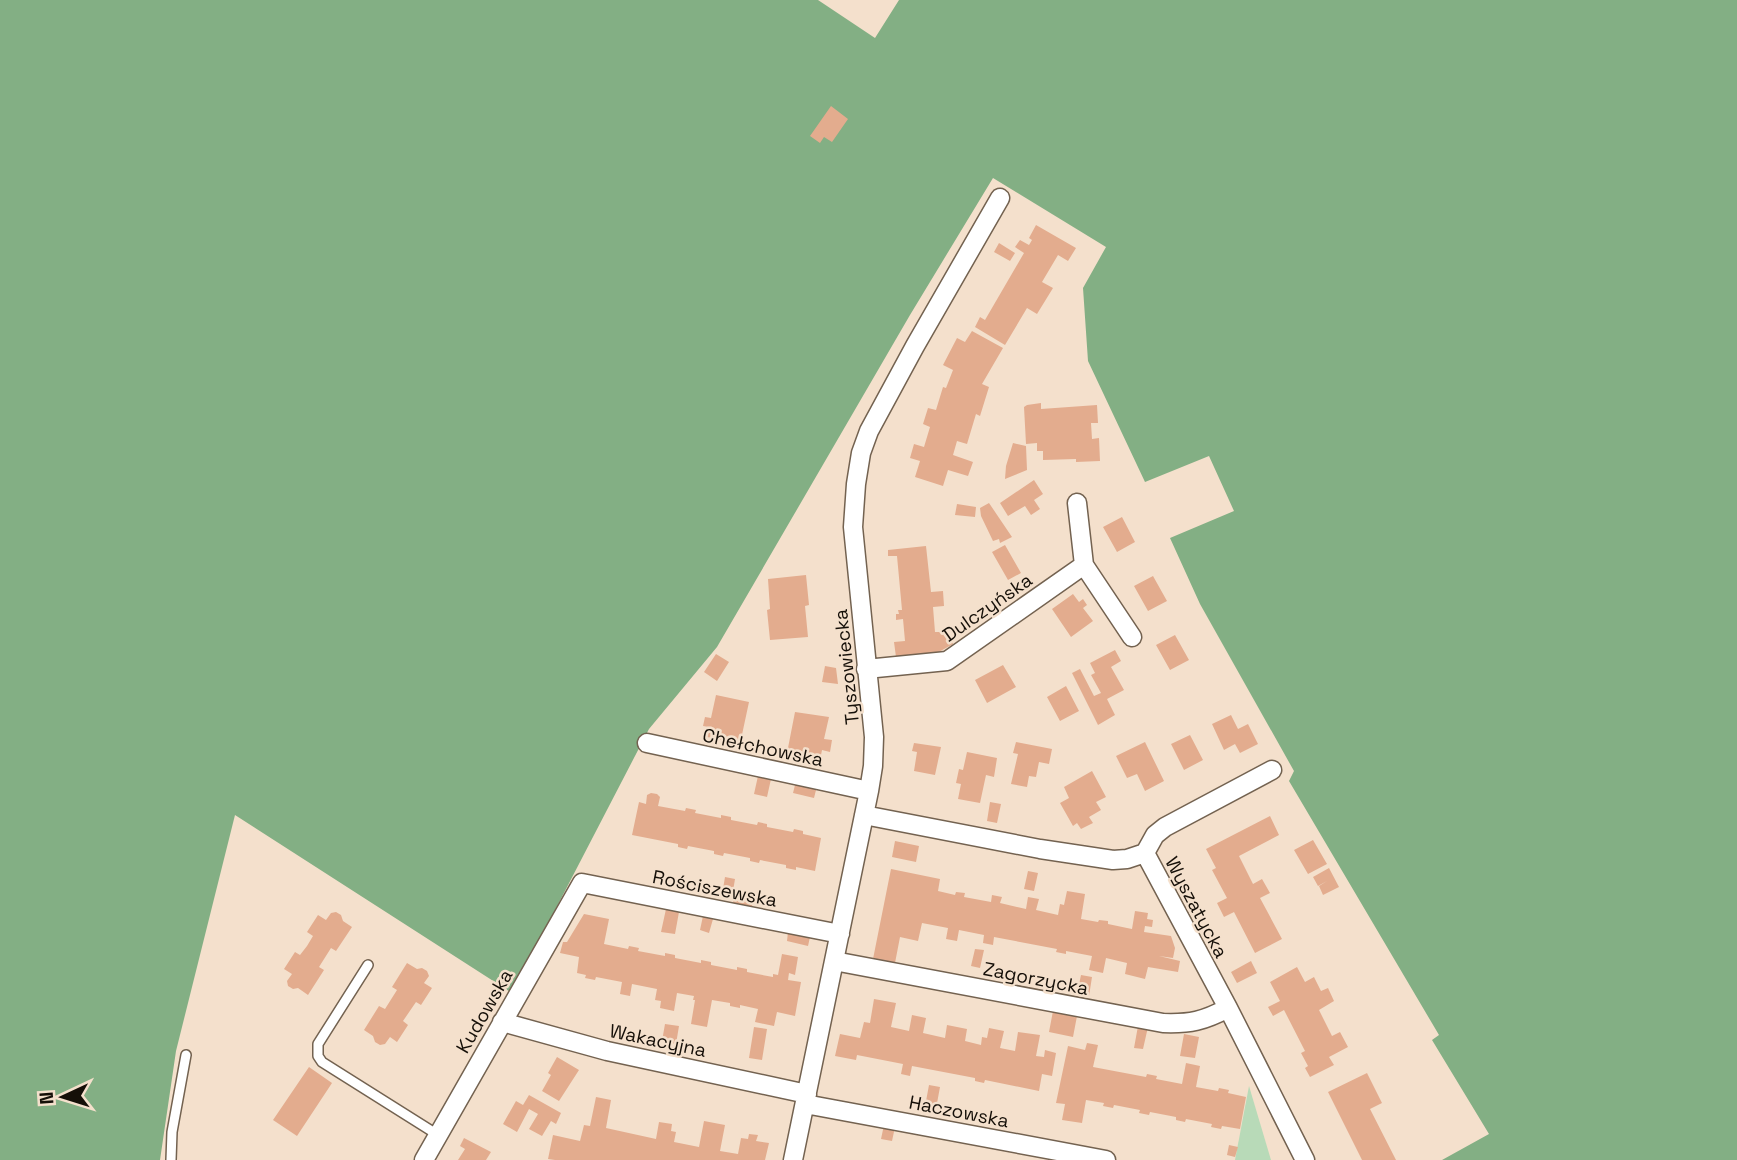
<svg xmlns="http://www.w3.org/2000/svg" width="1737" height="1160" viewBox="0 0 1737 1160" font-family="'Space Grotesk',sans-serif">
<rect width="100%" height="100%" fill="#f4e0cc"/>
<path fill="#b8dab8" d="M 1249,1086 L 1271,1160 L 1235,1160 Z"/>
<path fill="#83af84" d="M 0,0 L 818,0 L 875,38 L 899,0 L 1737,0 L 1737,1160 L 1442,1160 L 1489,1134 L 1432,1040 L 1439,1035 L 1289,781 L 1294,771 L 1200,604 L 1170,538 L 1234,511 L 1209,456 L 1145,482 L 1088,361 L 1083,288 L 1106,247 L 993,178 L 910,315 L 717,647 L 649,729 L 512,993 L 235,815 L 176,1051 L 160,1160 L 0,1160 Z"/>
<path fill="#e3ac8e" d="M 831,106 L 848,119 L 832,142 L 824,137 L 820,143 L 810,136 Z
M 1036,225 L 1076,248 L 1068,261 L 1058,255 L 1042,282 L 1053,288 L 1037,314 L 1027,308 L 1005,345 L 975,327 L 980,317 L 985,320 L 1024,253 L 1015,247 L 1020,240 L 1029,245 L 1032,240 L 1029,238 Z
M 999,243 L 1015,253 L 1010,261 L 994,252 Z
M 972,331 L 1003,348 L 982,384 L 989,387 L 980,416 L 976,414 L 967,444 L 957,441 L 953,455 L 973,462 L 968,476 L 948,470 L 943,486 L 915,477 L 920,461 L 910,458 L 914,444 L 924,447 L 930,427 L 923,424 L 928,408 L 936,410 L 943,387 L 946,388 L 953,370 L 943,365 L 957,338 L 965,342 Z
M 1041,403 L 1041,409 L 1097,405 L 1098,423 L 1091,423 L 1092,439 L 1099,438 L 1100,461 L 1076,462 L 1076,459 L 1043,460 L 1043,451 L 1037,451 L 1037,443 L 1026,444 L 1024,407 L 1027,405 Z
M 1013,443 L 1026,446 L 1027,470 L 1005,479 L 1006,466 Z
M 1034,480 L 1043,494 L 1034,500 L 1040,509 L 1031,515 L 1025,506 L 1008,516 L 1000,503 Z
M 989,503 L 1012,537 L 1000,543 L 999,539 L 993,541 L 981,516 L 980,508 Z
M 957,504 L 976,507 L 975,517 L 955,515 Z
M 1122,517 L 1135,542 L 1117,552 L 1103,527 Z
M 1005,545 L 1021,573 L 1008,580 L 992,552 Z
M 926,546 L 931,592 L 943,591 L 944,606 L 933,607 L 935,632 L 948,632 L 953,644 L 937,653 L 896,657 L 894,642 L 905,641 L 903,619 L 896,620 L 896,614 L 899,614 L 898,610 L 902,610 L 897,556 L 888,556 L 888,550 Z
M 806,575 L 809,605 L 805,606 L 808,637 L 770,640 L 767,610 L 770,609 L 768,579 Z
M 1153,576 L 1167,601 L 1148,611 L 1134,586 Z
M 1073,594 L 1079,602 L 1083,599 L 1087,605 L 1083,608 L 1093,621 L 1071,637 L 1052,609 Z
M 1175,635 L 1189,660 L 1170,670 L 1156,645 Z
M 1115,650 L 1121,661 L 1111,667 L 1124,690 L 1107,699 L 1115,715 L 1098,725 L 1072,673 L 1080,669 L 1094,696 L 1101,693 L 1091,675 L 1095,673 L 1090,663 Z
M 716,654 L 729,662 L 717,681 L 704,672 Z
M 1003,665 L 1016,687 L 987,703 L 975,680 Z
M 825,666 L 836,668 L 838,684 L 822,682 Z
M 1066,686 L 1079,711 L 1060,721 L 1047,697 Z
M 716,695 L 749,702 L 740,744 L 707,737 L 709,727 L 703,726 L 705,717 L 711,718 Z
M 795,712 L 829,717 L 824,739 L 832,740 L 830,752 L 822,750 L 820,760 L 787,753 Z
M 1231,715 L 1238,729 L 1248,724 L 1258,744 L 1240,753 L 1235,744 L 1224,750 L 1212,724 Z
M 1190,735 L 1203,760 L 1184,770 L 1171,744 Z
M 1016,742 L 1052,749 L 1049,764 L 1039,762 L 1036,777 L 1029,776 L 1027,787 L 1011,784 L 1018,754 L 1013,753 Z
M 1145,742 L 1164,781 L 1145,791 L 1137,774 L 1127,778 L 1116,756 Z
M 914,743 L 941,747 L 935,775 L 914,771 L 917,752 L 912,751 Z
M 967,752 L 997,758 L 994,777 L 986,775 L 980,803 L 958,799 L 961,784 L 956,783 L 959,769 L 963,770 Z
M 1092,771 L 1106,797 L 1096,802 L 1101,810 L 1089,817 L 1093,823 L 1081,829 L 1077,823 L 1073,826 L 1060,803 L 1069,798 L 1064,787 Z
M 758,776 L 771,779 L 767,797 L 754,794 Z
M 796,781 L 817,786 L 814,798 L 793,793 Z
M 651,793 L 657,794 L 660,797 L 658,806 L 685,811 L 686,808 L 696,810 L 695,813 L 721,818 L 721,815 L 731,817 L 731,820 L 757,825 L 758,822 L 767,824 L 767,827 L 793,832 L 794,829 L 803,831 L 803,834 L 821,838 L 815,871 L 796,867 L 796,870 L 786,868 L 786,865 L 760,860 L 759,863 L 750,861 L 750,858 L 724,853 L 723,856 L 714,854 L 714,851 L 688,846 L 687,849 L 678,847 L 678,844 L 632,835 L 639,802 L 646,804 L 647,795 Z
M 990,802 L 1001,804 L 997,823 L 987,821 Z
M 1270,816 L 1279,835 L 1239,856 L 1253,884 L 1262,879 L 1270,893 L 1260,898 L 1282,939 L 1255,953 L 1234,912 L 1224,917 L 1217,903 L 1227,898 L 1212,870 L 1216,868 L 1206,849 Z
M 1313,840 L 1327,864 L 1308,874 L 1294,850 Z
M 895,841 L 919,846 L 916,862 L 892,857 Z
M 1329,868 L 1339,887 L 1323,895 L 1319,886 L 1327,881 L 1318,886 L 1313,877 Z
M 891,869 L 940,879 L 938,891 L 955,895 L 956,892 L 965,893 L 964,897 L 991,902 L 992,895 L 1002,897 L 1000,903 L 1026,909 L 1028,897 L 1039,899 L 1036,910 L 1058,915 L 1060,904 L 1064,905 L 1067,891 L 1085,894 L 1081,919 L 1098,922 L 1099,920 L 1108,921 L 1108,924 L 1127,928 L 1132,929 L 1135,911 L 1148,913 L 1147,919 L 1153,920 L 1152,927 L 1145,926 L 1144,932 L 1171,936 L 1175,948 L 1173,958 L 1159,956 L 1180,961 L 1178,972 L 1148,967 L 1145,979 L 1125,974 L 1127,963 L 1106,958 L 1103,973 L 1089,970 L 1092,956 L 1066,951 L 1066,954 L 1056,952 L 1057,949 L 994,937 L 993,945 L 983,943 L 984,935 L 959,930 L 957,941 L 946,939 L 948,928 L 922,923 L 918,941 L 900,937 L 895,963 L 873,959 Z
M 1028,871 L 1038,873 L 1034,891 L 1024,889 Z
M 725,877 L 735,879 L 732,897 L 722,895 Z
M 734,894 L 753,898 L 752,907 L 733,903 Z
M 666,909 L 679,912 L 675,934 L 661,932 Z
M 336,912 L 341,915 L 343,921 L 352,927 L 336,951 L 331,948 L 319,967 L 324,970 L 308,995 L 298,988 L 293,989 L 288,986 L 287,981 L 292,974 L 284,969 L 295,952 L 300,955 L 307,946 L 313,936 L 307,932 L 318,915 L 326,920 L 331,913 Z
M 584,914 L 609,919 L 604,944 L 628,949 L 629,946 L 639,948 L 638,951 L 665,956 L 665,953 L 675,955 L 675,958 L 701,963 L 701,960 L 711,962 L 711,965 L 737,970 L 737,967 L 747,969 L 747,972 L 773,977 L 773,974 L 778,975 L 782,954 L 798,957 L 795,975 L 789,973 L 788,980 L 801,982 L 795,1016 L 777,1012 L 774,1026 L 755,1022 L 758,1009 L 740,1005 L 740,1008 L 730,1006 L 730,1003 L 712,1000 L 707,1027 L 691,1024 L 695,1000 L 693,1000 L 694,996 L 677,993 L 674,1011 L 660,1008 L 661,1001 L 655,1000 L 657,989 L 632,984 L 630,996 L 620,994 L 622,982 L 596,977 L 595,980 L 585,978 L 586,975 L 577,973 L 579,957 L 560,953 L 563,942 L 567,942 Z
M 703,916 L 713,919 L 709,933 L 700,930 Z
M 788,932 L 810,937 L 808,946 L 787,941 Z
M 975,949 L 984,950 L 980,968 L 971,966 Z
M 1251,961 L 1257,973 L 1237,983 L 1231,972 Z
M 407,963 L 417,969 L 422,968 L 427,971 L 429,976 L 424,983 L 432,988 L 421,1005 L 416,1002 L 403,1021 L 408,1025 L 397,1042 L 390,1037 L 385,1044 L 380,1045 L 375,1042 L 373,1036 L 364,1030 L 379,1006 L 385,1009 L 397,990 L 392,987 Z
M 1297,967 L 1305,982 L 1314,977 L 1321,991 L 1328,988 L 1334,1001 L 1319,1010 L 1332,1036 L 1340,1032 L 1348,1047 L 1329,1057 L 1334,1065 L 1310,1077 L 1305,1068 L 1308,1066 L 1301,1053 L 1305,1051 L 1284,1010 L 1273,1016 L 1268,1007 L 1280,1001 L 1270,982 Z
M 1081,975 L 1092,977 L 1089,996 L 1077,994 Z
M 874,999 L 896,1003 L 891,1027 L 909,1031 L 912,1015 L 926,1018 L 923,1033 L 945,1038 L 947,1025 L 967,1029 L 965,1041 L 981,1045 L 982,1037 L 987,1038 L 989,1028 L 1004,1031 L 1000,1048 L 1015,1051 L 1018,1032 L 1040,1035 L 1036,1056 L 1044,1057 L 1045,1050 L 1056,1053 L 1052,1076 L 1042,1074 L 1039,1091 L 985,1080 L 984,1083 L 975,1081 L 975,1078 L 912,1066 L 910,1076 L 901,1074 L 903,1064 L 857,1055 L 856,1060 L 835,1056 L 840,1034 L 860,1038 L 864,1022 L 870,1023 Z
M 1053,1011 L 1077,1016 L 1073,1037 L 1049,1032 Z
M 665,1024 L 679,1026 L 676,1044 L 662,1041 Z
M 1138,1026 L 1148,1027 L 1143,1049 L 1134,1048 Z
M 754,1027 L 767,1029 L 762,1060 L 749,1058 Z
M 1184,1034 L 1199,1037 L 1195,1058 L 1180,1056 Z
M 1087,1043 L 1098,1045 L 1093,1067 L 1146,1077 L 1147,1074 L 1157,1076 L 1156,1079 L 1182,1084 L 1186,1063 L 1200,1066 L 1196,1087 L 1218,1091 L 1219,1088 L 1229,1090 L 1228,1093 L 1246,1097 L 1240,1129 L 1222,1126 L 1221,1129 L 1211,1127 L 1212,1124 L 1186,1119 L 1185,1122 L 1176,1120 L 1176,1117 L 1150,1112 L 1149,1115 L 1139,1113 L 1140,1110 L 1114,1105 L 1113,1108 L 1103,1106 L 1104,1103 L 1086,1100 L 1082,1123 L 1062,1120 L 1065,1104 L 1056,1103 L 1068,1046 L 1085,1050 Z
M 557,1057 L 579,1070 L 559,1101 L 542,1091 L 551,1075 L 548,1073 Z
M 309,1067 L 332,1083 L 297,1136 L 273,1120 Z
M 1367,1073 L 1382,1103 L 1370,1109 L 1396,1160 L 1362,1160 L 1328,1092 Z
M 929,1085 L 940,1087 L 935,1114 L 924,1112 Z
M 529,1095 L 561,1113 L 556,1124 L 551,1121 L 542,1136 L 529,1129 L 538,1114 L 529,1109 L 517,1132 L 503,1124 L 516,1101 L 523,1105 Z
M 596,1097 L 611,1100 L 606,1128 L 656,1139 L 659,1122 L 672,1124 L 671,1131 L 676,1132 L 674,1142 L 699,1147 L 704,1121 L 725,1125 L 720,1151 L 738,1154 L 741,1138 L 748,1139 L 749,1134 L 758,1135 L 756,1141 L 769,1143 L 765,1160 L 555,1160 L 548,1159 L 553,1135 L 580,1141 L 584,1125 L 590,1126 Z
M 884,1125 L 895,1127 L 892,1141 L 881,1139 Z
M 464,1138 L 491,1152 L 486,1160 L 458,1160 L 465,1149 L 460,1146 Z
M 1229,1145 L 1238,1147 L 1235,1157 L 1227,1155 Z"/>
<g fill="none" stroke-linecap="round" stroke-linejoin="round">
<g stroke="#736250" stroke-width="12">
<path id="lane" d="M 368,965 L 318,1044 L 318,1056 L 322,1062 L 438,1135
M 171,1160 L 172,1132 L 186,1055"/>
</g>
<g stroke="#736250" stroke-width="21">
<path id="street" d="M 1077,503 L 1084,565 L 1132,637
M 866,669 L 947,661 L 1084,565
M 647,743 L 869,791
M 864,815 L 1040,849 L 1113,860 L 1127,859 L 1145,853 L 1228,1008 L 1305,1160
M 1145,853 L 1155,835 L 1165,827 L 1272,770
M 834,961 L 1163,1023 C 1190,1024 1204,1021 1228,1008
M 502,1022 L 607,1051 L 807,1094
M 805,1104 L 1106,1160
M 424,1160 L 582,883 L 840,934
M 793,1160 L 869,791 L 873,766 L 874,737 L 853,527 L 856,484 L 861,453 L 869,431 L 915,346 L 1000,198"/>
</g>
<use href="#lane" stroke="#fff" stroke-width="9"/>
<use href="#street" stroke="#fff" stroke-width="18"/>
</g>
<g text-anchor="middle" stroke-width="5" stroke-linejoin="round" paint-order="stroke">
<g font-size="19" fill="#150f08" stroke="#f4e0cc">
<text transform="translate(987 607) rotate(-35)" y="7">Dulczyńska</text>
<text transform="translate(846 667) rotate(-96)" y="7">Tyszowiecka</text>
<text transform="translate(763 747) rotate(12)" y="7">Chełchowska</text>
<text transform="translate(715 888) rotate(11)" y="7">Rościszewska</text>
<text transform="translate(1197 907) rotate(62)" y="7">Wyszatycka</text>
<text transform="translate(1036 978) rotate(11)" y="7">Zagorzycka</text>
<text transform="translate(484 1011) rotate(-60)" y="7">Kudowska</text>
<text transform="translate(658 1040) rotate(12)" y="7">Wakacyjna</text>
<text transform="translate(959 1111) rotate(11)" y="7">Haczowska</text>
</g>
</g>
<g transform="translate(63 1097) rotate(266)" stroke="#f4e0cc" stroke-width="5" paint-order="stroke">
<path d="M0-5L12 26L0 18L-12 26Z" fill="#150f08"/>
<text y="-10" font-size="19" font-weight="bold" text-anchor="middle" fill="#150f08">N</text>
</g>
</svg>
